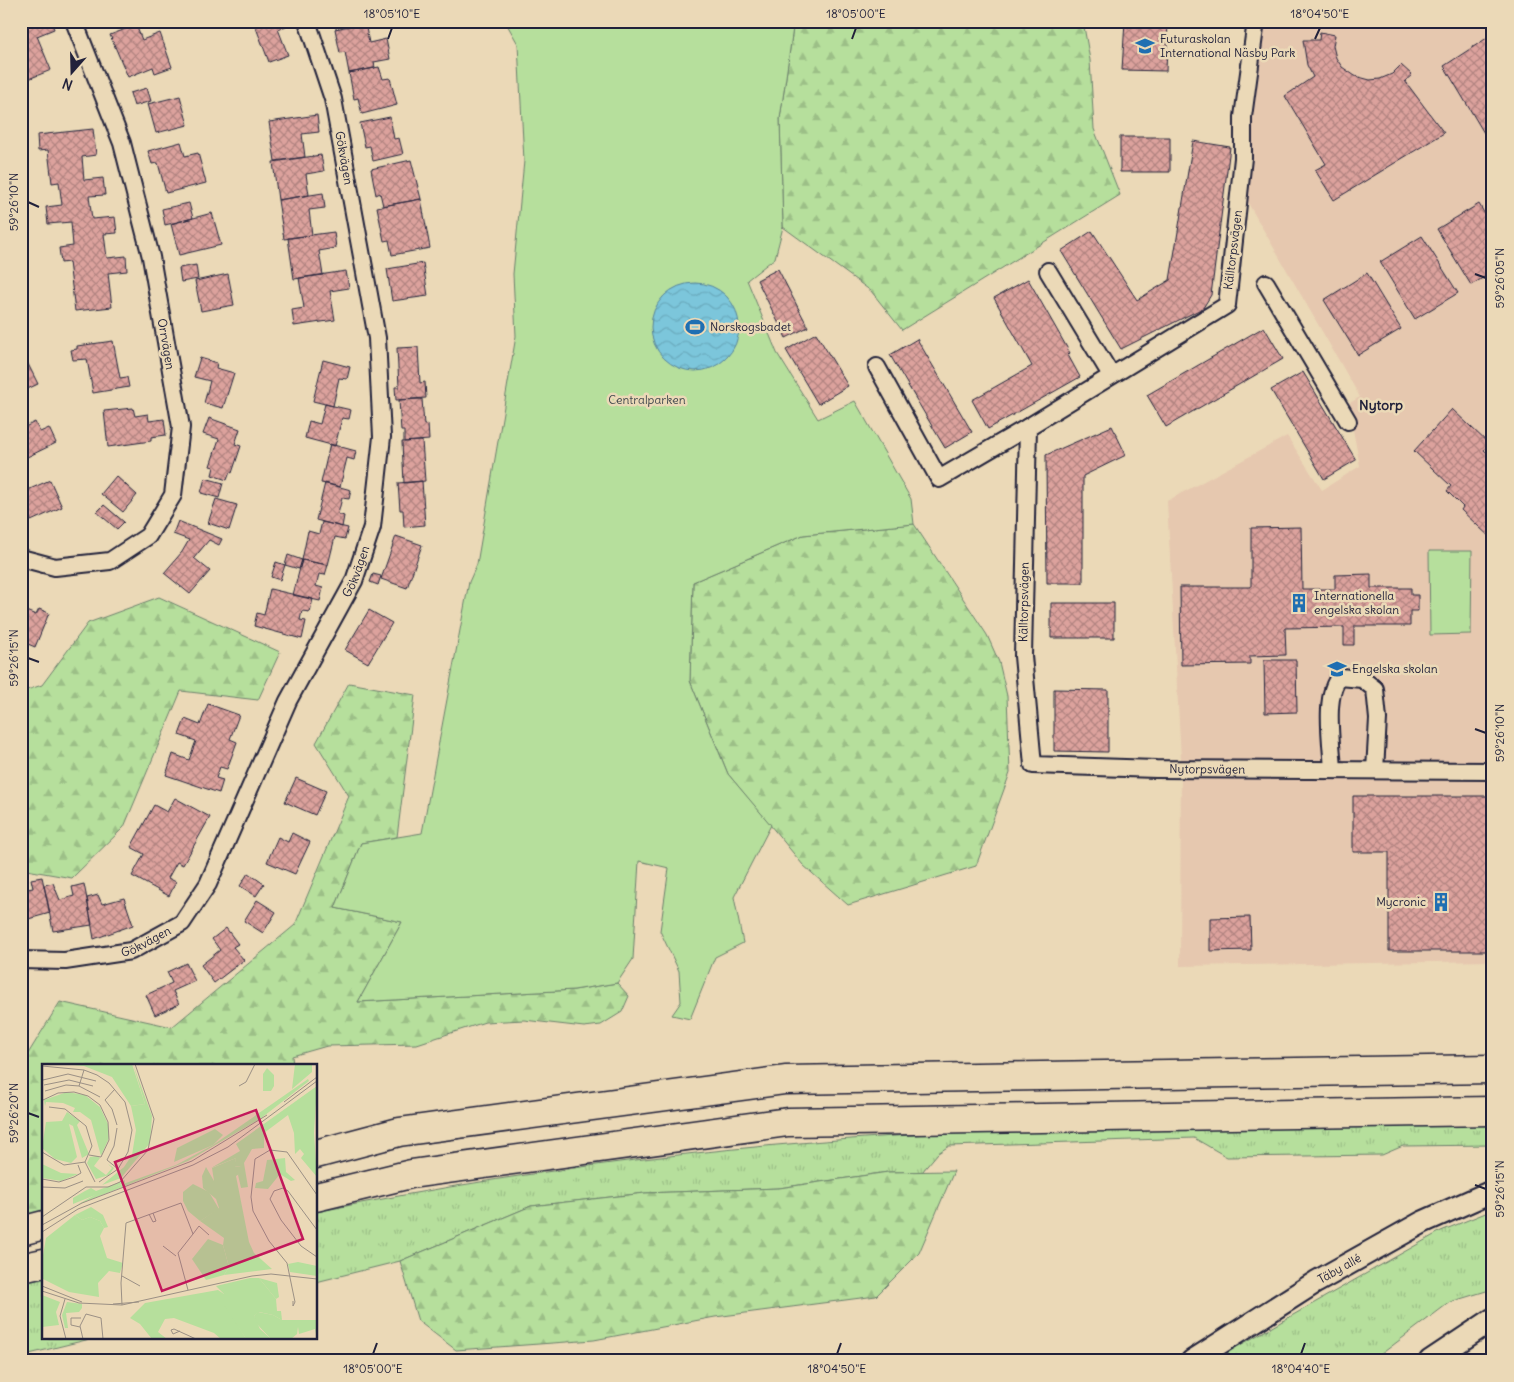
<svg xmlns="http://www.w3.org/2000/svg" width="1514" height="1382" viewBox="0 0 1514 1382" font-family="Delius,sans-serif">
<defs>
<pattern id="grass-tufts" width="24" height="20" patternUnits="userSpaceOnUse" patternTransform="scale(1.25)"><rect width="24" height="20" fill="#b6df9c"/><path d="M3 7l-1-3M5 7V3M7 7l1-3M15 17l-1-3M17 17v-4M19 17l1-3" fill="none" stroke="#9cbf87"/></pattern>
<pattern id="forest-firs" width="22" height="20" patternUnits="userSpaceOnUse" patternTransform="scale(1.25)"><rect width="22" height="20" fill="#b6df9c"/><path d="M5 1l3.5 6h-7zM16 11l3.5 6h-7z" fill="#9cbf87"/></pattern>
<pattern id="water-waves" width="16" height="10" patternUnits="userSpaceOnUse" patternTransform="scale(1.25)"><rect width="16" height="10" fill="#7bc6db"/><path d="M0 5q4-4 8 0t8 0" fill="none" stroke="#6aaabd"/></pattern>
<pattern id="building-cross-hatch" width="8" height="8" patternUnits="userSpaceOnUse" patternTransform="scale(1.25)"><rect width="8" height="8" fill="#dca29d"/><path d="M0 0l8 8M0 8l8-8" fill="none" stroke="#b28481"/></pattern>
</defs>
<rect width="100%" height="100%" fill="#ebd9b7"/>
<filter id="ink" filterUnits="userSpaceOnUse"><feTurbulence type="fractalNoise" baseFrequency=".02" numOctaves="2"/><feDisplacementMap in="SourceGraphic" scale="10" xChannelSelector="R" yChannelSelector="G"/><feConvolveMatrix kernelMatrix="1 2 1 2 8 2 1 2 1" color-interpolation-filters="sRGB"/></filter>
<g filter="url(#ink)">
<path fill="#e6c8af" d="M 1256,21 L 1493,21 L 1493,961 L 1180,966 L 1181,759 L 1167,501 L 1287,436 L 1322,490 L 1360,466 L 1348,404 L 1360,397 L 1241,191 Z"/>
<path fill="url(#grass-tufts)" stroke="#6c806c" d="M 1493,1122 L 1493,1145 L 1403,1146 L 1382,1155 L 1227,1157 L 1194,1138 L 949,1146 L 938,1153 L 922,1172 L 888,1172 L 779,1188 L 645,1193 L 531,1206 L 400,1261 L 316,1282 L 316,1212 C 555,1163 804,1136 1047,1129 C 1196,1125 1344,1124 1493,1122 Z
M 1493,1210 L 1493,1289 L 1450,1302 L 1372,1361 L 1212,1361 L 1441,1231 Z
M 44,1277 L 44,1338 L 94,1338 L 21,1356 L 21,1282 Z"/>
<path fill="url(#forest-firs)" stroke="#6c806c" d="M 794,21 L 1083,21 L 1090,60 L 1094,129 L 1120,195 L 902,330 L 871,291 L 783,227 L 780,119 Z
M 914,524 L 987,635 L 999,662 L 1007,696 L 1010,773 L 976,866 L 848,905 L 803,865 L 728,774 L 690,681 L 693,582 L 803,535 Z
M 159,597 L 280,652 L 258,700 L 181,691 L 124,827 L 72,878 L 21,869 L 21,692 L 42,685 L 88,623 Z
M 349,683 L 415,695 L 397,837 L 361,843 L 335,908 L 402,922 L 358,1002 L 574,990 L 617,983 L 629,996 L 622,1012 L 601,1025 L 584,1027 L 524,1020 L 485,1022 L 417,1044 L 327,1046 L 292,1056 L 293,1066 L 44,1066 L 44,1213 L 21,1218 L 21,1065 L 60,1002 L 172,1027 L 295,925 L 349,796 L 316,743 Z
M 954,1171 L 919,1253 L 876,1296 L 715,1317 L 594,1340 L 456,1350 L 418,1321 L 400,1261 L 531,1206 L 645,1193 L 779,1188 L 888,1172 Z"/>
<path fill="#b6df9c" stroke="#6c806c" d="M 505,21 L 794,21 L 780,119 L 783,227 L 775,258 L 747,280 L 777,353 L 818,419 L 855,401 L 911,499 L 914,524 L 803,535 L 693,582 L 690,681 L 728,774 L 771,825 L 734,897 L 743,943 L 715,957 L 690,1019 L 672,1015 L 681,1002 L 679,971 L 660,931 L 669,868 L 639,861 L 633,959 L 617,983 L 574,990 L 358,1002 L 402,922 L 335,908 L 361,843 L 422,833 L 469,582 L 477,564 L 516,336 L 513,274 L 524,161 L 518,44 Z
M 1429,551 L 1472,551 L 1471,634 L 1430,635 Z"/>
<path fill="url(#water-waves)" stroke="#57849b" d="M651 327a44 44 0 1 1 88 0a44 44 0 1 1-88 0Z"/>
<path fill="url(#building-cross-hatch)" stroke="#22223b" d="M 21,21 L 25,24 L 32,21 L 51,21 L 54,29 L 37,36 L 51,70 L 21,82 Z
M 265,21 L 284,21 L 286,26 L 278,29 L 288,55 L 269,62 L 255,25 Z
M 1125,21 L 1168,21 L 1166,71 L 1122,70 Z
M 365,23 L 369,43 L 386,39 L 390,59 L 374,62 L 375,68 L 349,73 L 345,52 L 340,53 L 335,29 Z
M 136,25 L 142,40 L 160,33 L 172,67 L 155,73 L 153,67 L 128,77 L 110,35 Z
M 1320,32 L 1335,35 L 1333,46 L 1336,58 L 1342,67 L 1355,76 L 1370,80 L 1380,79 L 1392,74 L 1401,65 L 1412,75 L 1405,81 L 1444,133 L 1334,200 L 1315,170 L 1326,164 L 1285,96 L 1313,77 L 1307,65 L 1303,40 L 1319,40 Z
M 1493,34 L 1493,128 L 1484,133 L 1444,66 Z
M 379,67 L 383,79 L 390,78 L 397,105 L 362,114 L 358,98 L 354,99 L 349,73 Z
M 147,88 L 151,101 L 134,106 L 130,93 Z
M 180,96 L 188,125 L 156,133 L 148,104 Z
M 317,115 L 319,132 L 302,134 L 305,157 L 275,161 L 269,122 Z
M 390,117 L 394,139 L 399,138 L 403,154 L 373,161 L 370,146 L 365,147 L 360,123 Z
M 93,129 L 96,155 L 82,157 L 84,180 L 103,178 L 105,195 L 89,196 L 92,219 L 115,217 L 117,233 L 104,234 L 107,258 L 126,256 L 127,271 L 108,273 L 112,307 L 75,311 L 69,262 L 61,263 L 59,248 L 73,246 L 71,222 L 48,224 L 46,207 L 62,205 L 59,182 L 52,183 L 48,150 L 38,151 L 37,135 Z
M 1120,137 L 1170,137 L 1170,172 L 1120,172 Z
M 1193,141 L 1230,147 L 1211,295 L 1203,308 L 1121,349 L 1061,251 L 1092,231 L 1137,300 L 1170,280 Z
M 181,142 L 185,156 L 198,153 L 206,183 L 166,193 L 158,163 L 152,164 L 148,151 Z
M 321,155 L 324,171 L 306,174 L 309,195 L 278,200 L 273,162 Z
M 411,160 L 421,199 L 383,206 L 380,193 L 376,195 L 371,169 Z
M 323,193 L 325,208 L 309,210 L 312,235 L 284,239 L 278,200 Z
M 421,199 L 430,248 L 392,255 L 389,240 L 384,241 L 377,207 Z
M 189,203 L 193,218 L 165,225 L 162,209 Z
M 1479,204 L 1493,228 L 1493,272 L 1471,285 L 1437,229 Z
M 212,213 L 221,245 L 179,255 L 171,224 Z
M 334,232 L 336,248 L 319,251 L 323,275 L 294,279 L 288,238 Z
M 1422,236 L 1458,293 L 1415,319 L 1380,262 Z
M 423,263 L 428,296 L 392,301 L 387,269 Z
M 196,265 L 198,279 L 181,282 L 179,268 Z
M 778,269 L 808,327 L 786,338 L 757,280 Z
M 346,271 L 349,288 L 330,291 L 335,320 L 294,326 L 292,310 L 304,308 L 299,278 Z
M 1367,273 L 1401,329 L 1358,355 L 1324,300 Z
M 228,274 L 234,305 L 201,311 L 195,281 Z
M 1028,279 L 1070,353 L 1068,355 L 1080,377 L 988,429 L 972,400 L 1032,366 L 994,298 Z
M 1264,327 L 1283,359 L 1166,427 L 1147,395 Z
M 816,333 L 848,386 L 818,404 L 786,350 Z
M 917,339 L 972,432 L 945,448 L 890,355 Z
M 113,341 L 120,378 L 127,377 L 129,387 L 93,393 L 87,359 L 73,360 L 71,350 L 77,349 L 77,346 Z
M 418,347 L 420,383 L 425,382 L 426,398 L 396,400 L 395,387 L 399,387 L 397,348 Z
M 25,358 L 38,384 L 21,392 L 21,359 Z
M 200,358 L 217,363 L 216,368 L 234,373 L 223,408 L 204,403 L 210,381 L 194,377 Z
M 323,360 L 350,367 L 347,379 L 339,378 L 333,406 L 313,401 Z
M 1303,372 L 1356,460 L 1324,479 L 1271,390 Z
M 422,399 L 424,425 L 428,424 L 429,440 L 404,442 L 404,431 L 401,431 L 399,400 Z
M 325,404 L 351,410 L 349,419 L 342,418 L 335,446 L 305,438 L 309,421 L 320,424 Z
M 133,408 L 135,416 L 148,414 L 149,421 L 164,419 L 166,435 L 151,437 L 151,441 L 108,447 L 104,411 Z
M 1452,409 L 1489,444 L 1484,450 L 1493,458 L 1493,540 L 1461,510 L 1463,507 L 1447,491 L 1451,486 L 1414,451 Z
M 209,418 L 240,429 L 235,444 L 241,446 L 232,473 L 230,472 L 227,480 L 212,475 L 214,467 L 210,466 L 219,439 L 203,434 Z
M 35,422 L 40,432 L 49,428 L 56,443 L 21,460 L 21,429 Z
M 1112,426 L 1126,455 L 1083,476 L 1083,583 L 1047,583 L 1046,455 Z
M 422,441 L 425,481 L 404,483 L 402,442 Z
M 330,444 L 356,451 L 354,460 L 347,458 L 340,487 L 321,483 Z
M 116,476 L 137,495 L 123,512 L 101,494 Z
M 205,478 L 223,483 L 219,498 L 201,493 Z
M 50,480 L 62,507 L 31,521 L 21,499 L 21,493 Z
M 422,481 L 425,525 L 404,527 L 403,510 L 400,510 L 398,483 Z
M 325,483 L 351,490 L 349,499 L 342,498 L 338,514 L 344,516 L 342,527 L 316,520 Z
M 216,499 L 237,505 L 229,530 L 208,523 Z
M 104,505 L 124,522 L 117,529 L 97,512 Z
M 178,521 L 222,539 L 219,545 L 209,540 L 194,558 L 210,571 L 190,594 L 164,573 L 182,552 L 189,540 L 173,534 Z
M 322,522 L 348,528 L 345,539 L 335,537 L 328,565 L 302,560 L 308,531 L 319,534 Z
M 1301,527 L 1302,589 L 1335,589 L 1335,575 L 1371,574 L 1371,588 L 1411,588 L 1411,595 L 1418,595 L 1418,611 L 1410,611 L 1410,626 L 1354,626 L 1354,645 L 1344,645 L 1344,627 L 1285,628 L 1286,655 L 1250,656 L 1250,664 L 1181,665 L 1180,587 L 1251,587 L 1251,528 Z
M 396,536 L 422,545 L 407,588 L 381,579 Z
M 288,555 L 302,560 L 299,569 L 285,565 Z
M 302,560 L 328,565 L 325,575 L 319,574 L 316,586 L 323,588 L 320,601 L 293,595 Z
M 276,562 L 285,565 L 280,580 L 271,577 Z
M 373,574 L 381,576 L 378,585 L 370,582 Z
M 270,589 L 313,599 L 310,612 L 302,611 L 300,620 L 306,621 L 302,639 L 254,626 L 257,613 L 264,615 Z
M 1051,603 L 1114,603 L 1114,638 L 1051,638 Z
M 21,609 L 36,615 L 39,609 L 49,613 L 35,647 L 21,641 Z
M 369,610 L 392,623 L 368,663 L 345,650 Z
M 1264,660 L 1296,660 L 1297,712 L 1265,713 Z
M 1054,689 L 1108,690 L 1108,752 L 1054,751 Z
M 208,704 L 239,715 L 230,739 L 237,742 L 227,769 L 220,767 L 216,778 L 223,780 L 219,793 L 166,775 L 173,754 L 189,760 L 196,741 L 179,735 L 185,719 L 200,725 Z
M 296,778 L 326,791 L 315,815 L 285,802 Z
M 1353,796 L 1493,796 L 1493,951 L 1389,951 L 1389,852 L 1353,852 Z
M 175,798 L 210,817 L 183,865 L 177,862 L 168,878 L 176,882 L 169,896 L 132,876 L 144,854 L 131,847 L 154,805 L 167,812 Z
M 292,833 L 310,842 L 295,874 L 267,862 L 278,837 L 288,842 Z
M 248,873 L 264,884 L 256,896 L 240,886 Z
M 42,877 L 50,913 L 21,921 L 21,890 L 33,888 L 31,879 Z
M 53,883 L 60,900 L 74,896 L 72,887 L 84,884 L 92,925 L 53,931 L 44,885 Z
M 98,895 L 102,904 L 124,898 L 133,925 L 94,939 L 87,898 Z
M 257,900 L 276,912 L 263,933 L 244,921 Z
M 1250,917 L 1251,950 L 1210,951 L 1210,918 Z
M 226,928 L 238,944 L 233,947 L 244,960 L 214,983 L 201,965 L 220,950 L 212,939 Z
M 186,963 L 195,981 L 173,991 L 179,1004 L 155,1015 L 146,995 L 172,983 L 167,972 Z"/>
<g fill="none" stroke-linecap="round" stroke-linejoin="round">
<g stroke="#22223b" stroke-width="20">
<g id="minor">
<path id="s1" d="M 1256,21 L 1243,117 L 1243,158 L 1227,305 L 1028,427 L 1023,656 L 1033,765 L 1156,769 L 1493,771"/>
<path d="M 1048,271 L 1111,375"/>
<path d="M 1266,283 L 1348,421"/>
<path d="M 877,367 L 939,479 L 1028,427"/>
<path d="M 21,558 L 55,567 L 110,561 L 148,536 L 173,495 L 181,427 L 151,257 L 122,143 L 74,21"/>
<path d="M 1333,770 C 1332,746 1323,694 1340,677 L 1362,679 L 1375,689 L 1378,719 L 1375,770"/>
<path id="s2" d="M 21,960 L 65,961 L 131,951 L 182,923 L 208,884 L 288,701 L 354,581 L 372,527 L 382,437 L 377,338 L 333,99 L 307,21"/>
</g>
</g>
<g stroke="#22223b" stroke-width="25">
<g id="tertiary">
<path id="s3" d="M 1192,1361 L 1316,1282 L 1423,1222 L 1493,1191"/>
<path d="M 1430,1361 L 1493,1319"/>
</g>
</g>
<g stroke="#22223b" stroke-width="31">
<path id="motorway" d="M 316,1154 L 399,1132 L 785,1080 L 1493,1069
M 316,1197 L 411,1174 L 788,1122 L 1493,1111
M 21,1231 L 44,1225
M 21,1268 L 44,1263"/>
</g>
<use href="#minor" stroke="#ebd9b7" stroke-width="16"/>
<use href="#tertiary" stroke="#ebd9b7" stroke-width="21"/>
<use href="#motorway" stroke="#ebd9b7" stroke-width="28"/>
</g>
</g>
<path fill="none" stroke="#22223b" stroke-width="2" d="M 388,39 L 392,28M 852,39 L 856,28M 1315,39 L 1320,28M 28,202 L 39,207M 1475,274 L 1486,278M 28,658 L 39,662M 1475,729 L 1486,733M 28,1113 L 39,1117M 1475,1185 L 1486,1189M 373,1354 L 377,1343M 837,1354 L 841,1343M 1301,1354 L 1305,1343"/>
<defs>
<g id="school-bare" transform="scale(1.5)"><path d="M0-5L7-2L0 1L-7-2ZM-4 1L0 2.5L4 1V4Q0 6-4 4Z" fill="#1f6fb2" stroke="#ebd9b7" stroke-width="2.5" paint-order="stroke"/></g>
<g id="stadium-bare" transform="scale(1.5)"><path d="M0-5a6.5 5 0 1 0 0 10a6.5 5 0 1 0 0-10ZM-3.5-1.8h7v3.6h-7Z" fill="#1f6fb2" stroke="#ebd9b7" stroke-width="2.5" paint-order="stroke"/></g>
<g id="building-bare" transform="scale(1.5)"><path d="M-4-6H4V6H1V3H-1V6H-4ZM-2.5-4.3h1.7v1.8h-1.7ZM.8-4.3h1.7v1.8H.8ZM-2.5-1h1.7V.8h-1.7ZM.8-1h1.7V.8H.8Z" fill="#1f6fb2" stroke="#ebd9b7" stroke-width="2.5" paint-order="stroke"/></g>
</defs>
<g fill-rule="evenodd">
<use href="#school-bare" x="1145" y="46"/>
<use href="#stadium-bare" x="695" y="327"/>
<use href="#building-bare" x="1299" y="603"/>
<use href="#school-bare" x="1337" y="669"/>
<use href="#building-bare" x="1441" y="902"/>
</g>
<g text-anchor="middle" stroke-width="5" stroke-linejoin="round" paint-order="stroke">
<g font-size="12" fill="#22223b" stroke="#ebd9b7" text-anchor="start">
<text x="1160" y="43">Futuraskolan<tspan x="1160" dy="14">International Näsby Park</tspan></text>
<text x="710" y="331">Norskogsbadet</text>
<text x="1314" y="600">Internationella<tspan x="1314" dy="14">engelska skolan</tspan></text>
<text x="1352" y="673">Engelska skolan</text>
<text x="1426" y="906" text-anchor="end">Mycronic</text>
</g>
<g font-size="12" fill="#22223b" stroke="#ebd9b7">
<text transform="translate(344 158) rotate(80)" y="4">Gökvägen</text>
<text transform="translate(1233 250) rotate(-83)" y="4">Källtorpsvägen</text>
<text transform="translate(166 344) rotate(80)" y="4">Orrvägen</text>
<text dy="4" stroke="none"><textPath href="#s2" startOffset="562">Gökvägen</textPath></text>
<text transform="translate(1024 602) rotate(-89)" y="4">Källtorpsvägen</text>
<text dy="4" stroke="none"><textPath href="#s1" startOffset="1032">Nytorpsvägen</textPath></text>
<text dy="4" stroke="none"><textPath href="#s2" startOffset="128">Gökvägen</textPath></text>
<text dy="4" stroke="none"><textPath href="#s3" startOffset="174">Täby allé</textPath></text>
</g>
<g font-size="12" fill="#40484e" stroke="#ebd9b7">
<text x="647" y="404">Centralparken</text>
</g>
<g font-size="14" font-weight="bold" fill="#22223b" stroke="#ebd9b7">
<text x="1381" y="410">Nytorp</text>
</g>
</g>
<g transform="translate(42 1064)">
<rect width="275" height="275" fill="#ebd9b7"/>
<path d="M 91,0 L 110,52 L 108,79 L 79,114 L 60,121 L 82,103 L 90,91 L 94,66 L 89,42 L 103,40 ZM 266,15 L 267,17 L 218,55 L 146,97 L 35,141 L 56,129 L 134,101 L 171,81 Z" fill="#b6df9c"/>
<path d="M 18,0 L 90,0 L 103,40 L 89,42 L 70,13 L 42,2 ZM 253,0 L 270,0 L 270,8 L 250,25 ZM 225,4 L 232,11 L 232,22 L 229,27 L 221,27 L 221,10 ZM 275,22 L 272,69 L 275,113 L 259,94 L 262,90 L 258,85 L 253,90 L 252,69 L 246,51 L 222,69 L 222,84 L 210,85 L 202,99 L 206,123 L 199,124 L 196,111 L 199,102 L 192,103 L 194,94 L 169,104 L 198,87 L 194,80 ZM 25,48 L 38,57 L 35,61 L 47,90 L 40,94 L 31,62 L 27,60 L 35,93 L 29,99 L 13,95 L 0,84 L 4,58 L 20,57 ZM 173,65 L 181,71 L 171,81 L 132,98 L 135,84 ZM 243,94 L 244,108 L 253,116 L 249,117 L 238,110 L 226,125 L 213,124 L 214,119 L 221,117 L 225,96 ZM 83,116 L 83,119 L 31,140 L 31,134 L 43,127 L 49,124 L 54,127 ZM 151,120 L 167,128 L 177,145 L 158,157 L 146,147 L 141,137 L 141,128 ZM 33,151 L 40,156 L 48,153 L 58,157 L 62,164 L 58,172 L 65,194 L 81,199 L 78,209 L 67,207 L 56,219 L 57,233 L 27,228 L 1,215 L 0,197 L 4,174 ZM 166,175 L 181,181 L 187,203 L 182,211 L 164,216 L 150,195 ZM 256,198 L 275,202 L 275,212 L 248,208 L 246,200 ZM 217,214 L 235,219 L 237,233 L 234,235 ZM 176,226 L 182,230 L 187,246 L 204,275 L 179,275 L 172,269 L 132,254 L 123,255 L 116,268 L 125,275 L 110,275 L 98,260 L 88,254 L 103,239 ZM 0,231 L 18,238 L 14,248 L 17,261 L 0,263 ZM 216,248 L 231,251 L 240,256 L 275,256 L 275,275 L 273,265 L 257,270 L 256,263 L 255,270 L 249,275 L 229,275 L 213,258 L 212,252 Z" fill="#b6df9c"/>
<path d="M 25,28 L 43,31 L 58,43 L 66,60 L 67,74 L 59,92 L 49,56 L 38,48 L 31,48 L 33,44 L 21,39 L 4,38 L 3,42 L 2,36 ZM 55,92 L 58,94 L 52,102 L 64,111 L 70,104 L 66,100 L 72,104 L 67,111 L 54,115 L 45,99 L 48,93 ZM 194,94 L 193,103 L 199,102 L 199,109 L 194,112 L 207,178 L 212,189 L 230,205 L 182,211 L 187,203 L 181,181 L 182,174 L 158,157 L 177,144 L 174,135 L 161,124 L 160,112 L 164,103 L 172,117 L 170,104 ZM 0,100 L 19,109 L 36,110 L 19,117 L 0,114 ZM 49,143 L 61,151 L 66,163 L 62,164 L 58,157 L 48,153 L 40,156 L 33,151 ZM 208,214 L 217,214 L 234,235 L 235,247 L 239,247 L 240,256 L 231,251 L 217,248 L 212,252 L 218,265 L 229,275 L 204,275 L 182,241 L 182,230 L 174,222 ZM 25,238 L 40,240 L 40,244 L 37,248 L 24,249 L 26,264 L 23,264 L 20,251 Z" fill="#b6df9c"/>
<path fill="none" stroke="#9b9085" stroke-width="1" d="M 0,2 L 42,6 L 55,11 L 67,19 L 83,38 L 90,66 L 86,88 L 76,105 L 57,118M 1,16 L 26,10 L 54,17M 2,21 L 27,16 L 51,22M 37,22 L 58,33M 197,22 L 204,18 L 213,0M 73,25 L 63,36 L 70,45 L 75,61M 3,27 L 24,21 L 37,22 L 42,6M 1,36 L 16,29 L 32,28 L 46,32 L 58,41 L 66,58 L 67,76 L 59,93 L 47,91M 242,38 L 275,13M 7,43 L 23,45 L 44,62 L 50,82 L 43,98 L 53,118M 75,64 L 72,82 L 65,96 L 76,105M 0,88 L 22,101 L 43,98M 0,115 L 17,118 L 32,113 L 39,109 L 36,101M 0,123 L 23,124 L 41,117M 107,150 L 111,158 L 114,157 L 111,149M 0,153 L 44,123 L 66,123 L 78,118 L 106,86 L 112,55 L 93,0M 0,161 L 40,139 L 150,97 L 225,51M 275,166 L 246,127 L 241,124 L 232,127 L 228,135 L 239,156 L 259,182 L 275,193M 0,168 L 36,145 L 151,101 L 186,83 L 275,17M 151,170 L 157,162 L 167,171M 121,182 L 134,192M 80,212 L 98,222M 0,222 L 40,238M 0,227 L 37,239 L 80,241 L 210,212 L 229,210 L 275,215M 23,235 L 18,252 L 24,275M 251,237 L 251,242 L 253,238 L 245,199 L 227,177 L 211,147 L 209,133 L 213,95 L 228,86 L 245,88 L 275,131M 71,240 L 97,238M 80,241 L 79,219 L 84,159 L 139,139 L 151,170 L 136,189 L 146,226M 38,263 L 29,261 L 29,254 L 39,254M 138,267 L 131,270 L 129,266 L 132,265 L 154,275M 41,275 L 38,262 L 44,250 L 59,254 L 61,275"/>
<path fill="#c2185b" fill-opacity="0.15" stroke="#c2185b" stroke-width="2.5" d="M 214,46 L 261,175 L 120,227 L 73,98 Z"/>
<rect width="275" height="275" fill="none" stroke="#22223b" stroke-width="2.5"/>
</g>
<rect width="1514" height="1382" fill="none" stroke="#ebd9b7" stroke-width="55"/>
<g transform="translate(72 72) rotate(200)" stroke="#ebd9b7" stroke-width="4" paint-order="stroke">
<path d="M0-4L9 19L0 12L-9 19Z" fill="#22223b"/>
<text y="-8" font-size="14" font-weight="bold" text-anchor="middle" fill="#22223b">N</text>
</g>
<rect x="28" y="28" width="1458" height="1326" fill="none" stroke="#22223b" stroke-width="2"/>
<g font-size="12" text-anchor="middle" fill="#22223b">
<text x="392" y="18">18°05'10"E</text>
<text x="856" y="18">18°05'00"E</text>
<text x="1320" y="18">18°04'50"E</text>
<text transform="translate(14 202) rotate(-90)" y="4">59°26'10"N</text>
<text transform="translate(1500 278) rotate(-90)" y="4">59°26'05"N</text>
<text transform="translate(14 658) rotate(-90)" y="4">59°26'15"N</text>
<text transform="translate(1500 733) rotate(-90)" y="4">59°26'10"N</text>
<text transform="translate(14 1113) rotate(-90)" y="4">59°26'20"N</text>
<text transform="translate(1500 1189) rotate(-90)" y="4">59°26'15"N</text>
<text x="373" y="1373">18°05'00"E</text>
<text x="837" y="1373">18°04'50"E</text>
<text x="1301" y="1373">18°04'40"E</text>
</g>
</svg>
